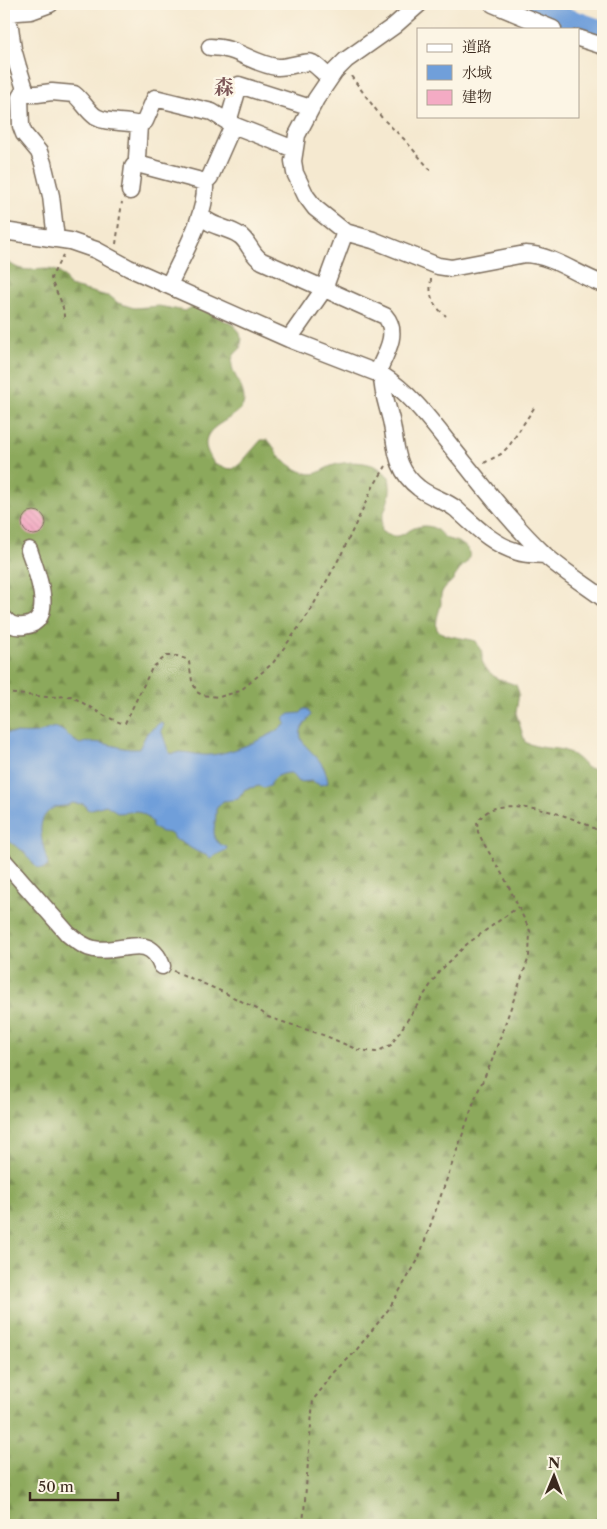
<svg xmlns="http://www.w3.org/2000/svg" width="607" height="1529" viewBox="0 0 607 1529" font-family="'Libre Caslon Text','Noto Serif JP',serif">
<defs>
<pattern id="forest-firs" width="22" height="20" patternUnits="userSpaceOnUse" patternTransform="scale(1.25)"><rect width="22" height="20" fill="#8ca95c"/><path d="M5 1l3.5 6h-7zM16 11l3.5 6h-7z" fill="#748a4b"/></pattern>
<pattern id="building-back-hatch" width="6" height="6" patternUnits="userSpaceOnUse" patternTransform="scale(1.25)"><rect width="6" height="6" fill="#f4abc4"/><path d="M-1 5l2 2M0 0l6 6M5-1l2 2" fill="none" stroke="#d293a8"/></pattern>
</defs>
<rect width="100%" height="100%" fill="#fcf5e5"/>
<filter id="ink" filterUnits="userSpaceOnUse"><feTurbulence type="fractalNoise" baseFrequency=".02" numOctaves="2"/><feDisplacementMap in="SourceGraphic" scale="10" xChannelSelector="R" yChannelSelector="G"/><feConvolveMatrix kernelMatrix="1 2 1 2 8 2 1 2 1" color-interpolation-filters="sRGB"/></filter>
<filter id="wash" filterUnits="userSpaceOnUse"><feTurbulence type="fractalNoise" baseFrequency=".0096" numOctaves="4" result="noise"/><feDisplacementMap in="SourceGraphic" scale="20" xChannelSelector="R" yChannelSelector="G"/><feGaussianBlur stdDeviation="1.12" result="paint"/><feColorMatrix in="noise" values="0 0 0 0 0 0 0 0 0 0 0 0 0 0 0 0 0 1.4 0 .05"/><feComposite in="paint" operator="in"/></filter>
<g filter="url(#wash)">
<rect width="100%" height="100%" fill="#f5e9d0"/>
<path fill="url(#forest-firs)" stroke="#646a3d" d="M 4,261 C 9,262 13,266 18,268 C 39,275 57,258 69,286 L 111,297 L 118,303 L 134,308 L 159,306 L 185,311 L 194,306 L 234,325 L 242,339 L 240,349 C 217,366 250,385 243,405 C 236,421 199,425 207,450 C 209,455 212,460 214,464 L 224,468 L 233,469 L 240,464 L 261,440 L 268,440 C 274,446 277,455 282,459 C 283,460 296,469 298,470 C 318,479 318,470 334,465 C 347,461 365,461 377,467 C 381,469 386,474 389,477 C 390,483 391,490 389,497 C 386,509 380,518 382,532 C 404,544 405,526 425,526 C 440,526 440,538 451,540 C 461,542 476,550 466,563 C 464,565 462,566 461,568 C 458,572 455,577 452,581 C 448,585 444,587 442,592 C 440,596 441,600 441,604 C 439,613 435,620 437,630 C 448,638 462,637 476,641 L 482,652 L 482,661 L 486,669 L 496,678 L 516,685 L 519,693 L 516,713 L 525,742 C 552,755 563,739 587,768 L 596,769 L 603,763 L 603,1525 L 4,1525 Z"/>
<path fill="#709fda" stroke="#56647c" d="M 304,709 L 307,709 L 311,715 C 308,719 304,724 302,728 C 296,741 310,749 317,758 C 323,764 327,774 328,783 L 320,785 L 312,781 L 298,782 L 291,773 C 281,773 273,776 270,786 L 264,788 L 259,786 L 245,789 L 238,799 L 223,801 L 216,809 C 217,824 206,841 227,847 L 226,850 L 210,858 C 206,854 201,854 196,851 C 188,847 183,842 174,839 C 172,832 168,833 162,832 C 159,832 155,828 152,827 L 152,822 L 145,815 L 137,811 L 119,813 L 106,805 L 88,810 L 84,804 L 71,803 C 66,808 58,805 53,808 C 31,821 45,847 48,866 L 42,869 L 36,867 L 23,851 L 6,839 L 4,839 L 4,730 L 7,733 C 17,733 28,734 38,733 C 44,732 51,726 57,728 C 66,731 71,740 80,744 C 91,739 110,745 123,748 C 128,749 133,749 139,749 L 147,733 L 161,722 L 164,725 L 161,730 L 169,753 L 174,754 L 179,752 C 189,752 200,756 210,755 C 230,754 271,737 286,724 L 284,718 L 290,714 L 301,713 Z"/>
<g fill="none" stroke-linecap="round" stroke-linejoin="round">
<path stroke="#709fda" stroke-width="21" d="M 534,4 L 560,16 L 603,31"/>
</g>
<g id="blocks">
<path fill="url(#building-back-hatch)" d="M22 523a12 12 0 1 1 24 0a12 12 0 1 1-24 0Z"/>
</g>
</g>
<g filter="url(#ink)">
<use href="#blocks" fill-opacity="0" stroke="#7c6d5c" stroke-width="1"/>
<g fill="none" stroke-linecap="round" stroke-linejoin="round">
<g stroke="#7c6d5c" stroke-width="19">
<path id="minor" d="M 419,4 L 394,26 L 346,60 L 335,71 L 316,99 L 297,135 L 293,161 L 295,173 L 306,196 L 315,208 L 345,232 L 373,240 L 438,266 L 451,268 L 525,254 C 553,255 577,275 603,284
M 493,4 L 553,29
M 4,10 L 10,27 L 13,49 L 18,67 L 25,89 L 28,94 L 37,94 L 52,92 L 74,94 C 82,100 87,111 96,117 C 108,124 125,120 139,125 L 137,158 L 137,162 L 141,165 L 205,182 C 207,216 183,254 169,285
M 5,13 L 31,11 L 50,4
M 578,38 L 603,46
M 210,47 C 238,47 252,64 277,67 C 287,68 307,60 312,63 C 318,66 324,74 330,78
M 25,89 L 20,97 L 21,126 L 24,134 L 39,152 L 43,163 L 51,196 L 56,239
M 228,122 L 239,85 L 311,108
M 139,125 L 145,121 L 155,98 L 212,112 L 233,125 L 294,149
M 205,182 L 210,177 L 233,125
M 130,191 L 133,167 L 137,162
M 201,215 C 210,227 227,227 239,235 C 249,241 251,255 262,261 L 385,316 C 400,333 385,355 377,373
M 4,231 L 70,241 L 96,250 L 129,268 L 289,339 L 382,375 C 415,396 437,430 462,460 C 488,492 515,527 545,555 C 563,571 584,584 603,598
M 289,339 L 324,289 L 345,232
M 382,375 C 382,392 387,404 391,420 C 397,446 394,469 419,488 C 430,497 445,500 456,509 C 475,526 493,545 518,552 C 526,555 537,554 545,555
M 4,618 C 9,625 16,627 24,626 C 58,622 36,570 29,550
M 4,861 L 68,934 C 76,941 84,947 94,949 C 120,955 149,930 162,966"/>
</g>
<path stroke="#7c6d5c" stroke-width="2" stroke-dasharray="4 4" stroke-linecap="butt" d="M 351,76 L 382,118 L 404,139 L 433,173
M 116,244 L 122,202
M 63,255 L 51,278 C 55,294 64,299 64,318
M 431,279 C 429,298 432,304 446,316
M 484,463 L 501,454 L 509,446 L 536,405
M 4,693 L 47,697 L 71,696 L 105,716 L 121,723 L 125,723 L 152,668 L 166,656 L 177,656 L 186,659 L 189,662 L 192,681 L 197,692 L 202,695 L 219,697 L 240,691 L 273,663 L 309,613 L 341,555 L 373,487 L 386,466
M 174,971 L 223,992 L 259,1010 L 268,1017 L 326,1036 L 358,1050 L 376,1052 L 391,1045 L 439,972 L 467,944 L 518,907
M 303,1525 L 313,1400 L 335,1372 L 354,1353 L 388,1310 L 418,1260 L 478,1091 L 491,1063 L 529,957 L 530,931 L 505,879 L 484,844 L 478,832 L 477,821 C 482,816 486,812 492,809 C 521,799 579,817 603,834"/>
<use href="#minor" stroke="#fff" stroke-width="16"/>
</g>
</g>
<g text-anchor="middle" stroke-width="5" stroke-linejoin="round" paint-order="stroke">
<g font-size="20" font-weight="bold" fill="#7c5758" stroke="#fcf5e5">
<text x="224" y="94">森</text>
</g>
</g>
<rect width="607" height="1529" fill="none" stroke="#fcf5e5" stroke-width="20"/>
<rect x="417" y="28" width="162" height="90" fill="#fcf5e5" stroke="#afa495"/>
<rect x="427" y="44" width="25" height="8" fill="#ffffff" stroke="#afa495"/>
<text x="462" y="52" font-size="15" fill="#3b2a1e">道路</text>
<rect x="427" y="65" width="25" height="15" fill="#709fda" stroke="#afa495"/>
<text x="462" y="78" font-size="15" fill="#3b2a1e">水域</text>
<rect x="427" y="90" width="25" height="15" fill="#f4abc4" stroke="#afa495"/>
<text x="462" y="102" font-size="15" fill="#3b2a1e">建物</text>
<g transform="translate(554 1476) rotate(1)" stroke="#fcf5e5" stroke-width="4" paint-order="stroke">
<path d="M0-4L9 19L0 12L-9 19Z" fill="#3b2a1e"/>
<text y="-8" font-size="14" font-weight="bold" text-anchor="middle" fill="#3b2a1e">N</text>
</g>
<path d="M30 1492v8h88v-8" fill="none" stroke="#3b2a1e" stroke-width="2.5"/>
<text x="38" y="1492" font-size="15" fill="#3b2a1e" stroke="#fcf5e5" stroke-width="4" paint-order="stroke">50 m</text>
</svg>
